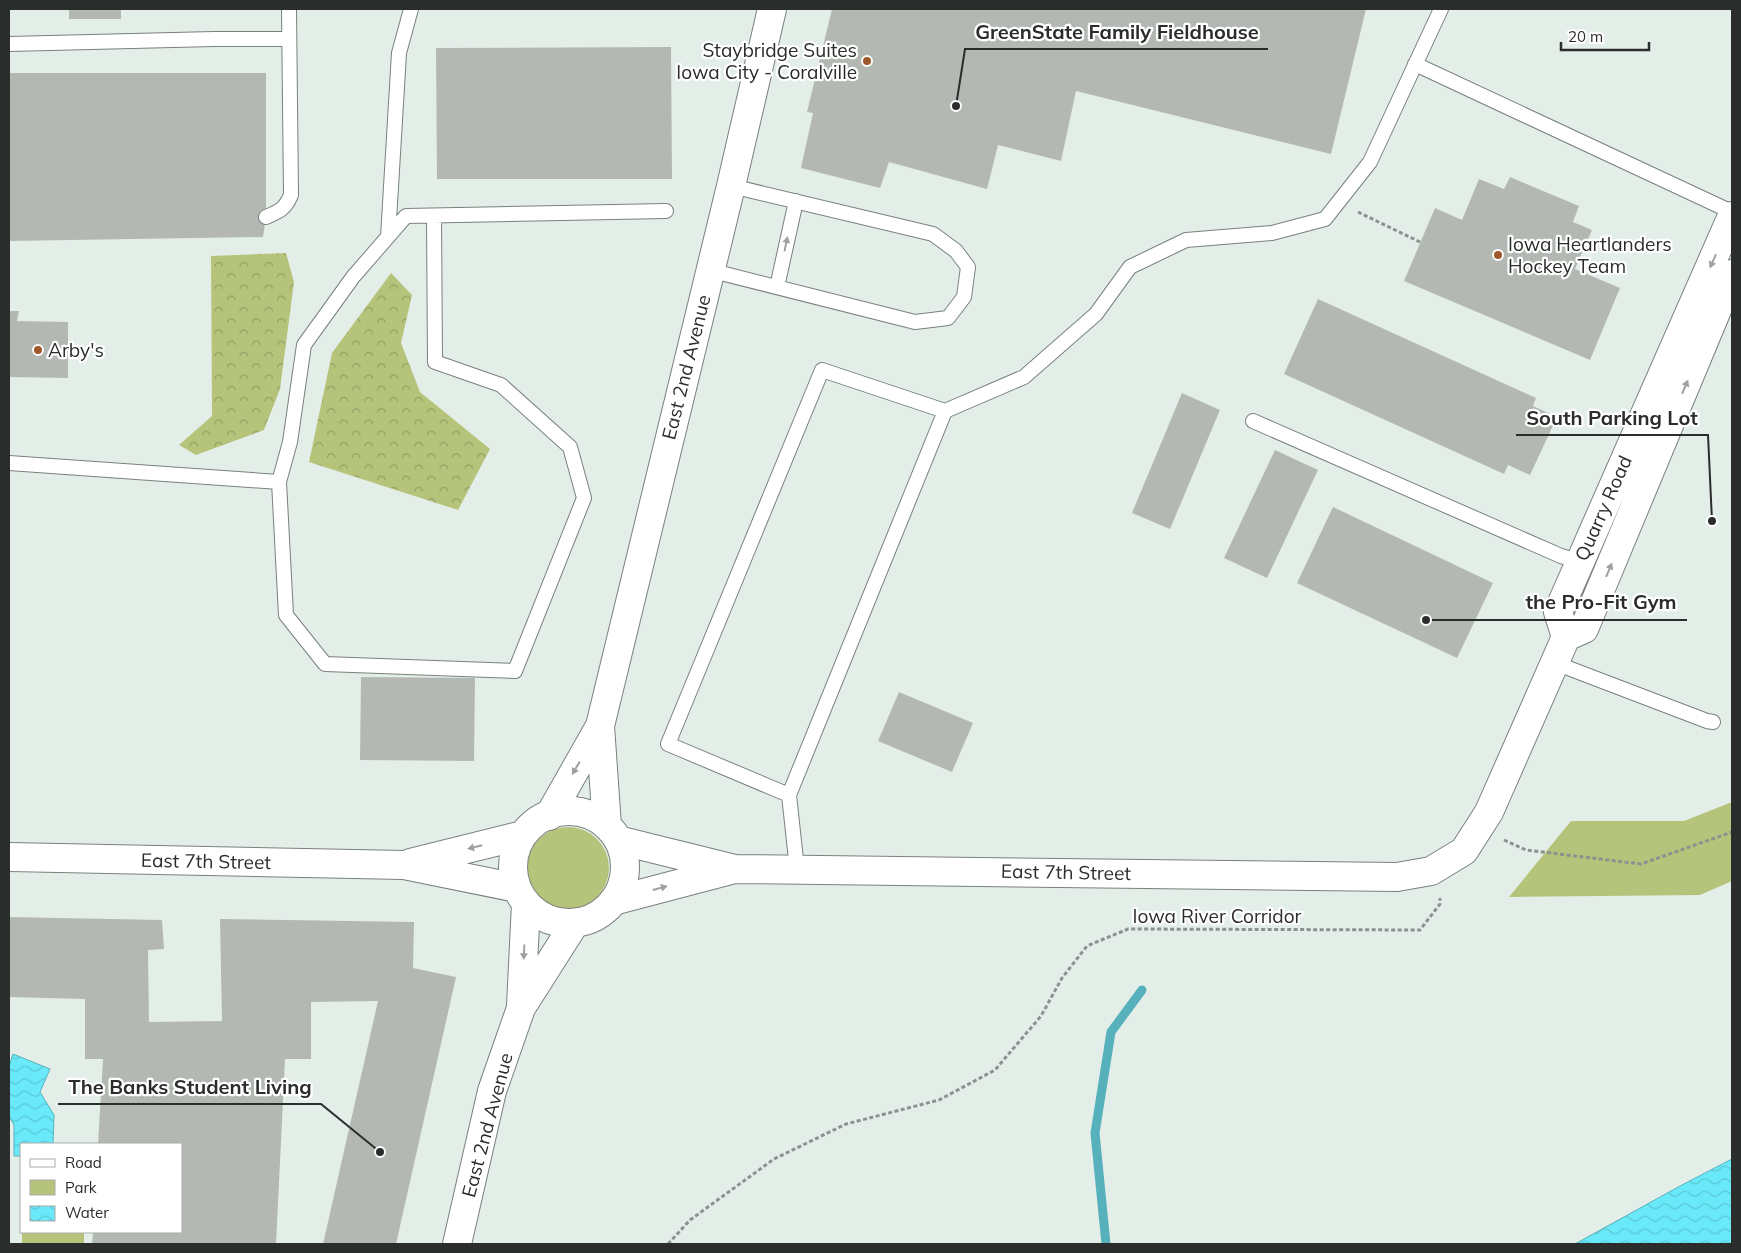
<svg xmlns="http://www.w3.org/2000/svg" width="1741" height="1253" viewBox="0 0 1741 1253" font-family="Mulish,sans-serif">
<defs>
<pattern id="forest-crowns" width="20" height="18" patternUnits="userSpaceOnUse" patternTransform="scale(1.25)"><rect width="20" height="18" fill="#b5c47a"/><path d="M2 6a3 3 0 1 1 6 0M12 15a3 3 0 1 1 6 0" fill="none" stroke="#93a064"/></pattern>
<pattern id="water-waves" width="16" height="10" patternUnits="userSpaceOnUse" patternTransform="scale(1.25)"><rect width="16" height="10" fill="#69e9f9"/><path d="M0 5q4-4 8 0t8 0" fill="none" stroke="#5bc8d6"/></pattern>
</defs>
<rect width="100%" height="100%" fill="#e4eee9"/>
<path fill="#b5c47a" d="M 1732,802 L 1732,881 L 1700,895 L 1509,897 L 1571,821 L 1684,821 Z
M527 868a41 41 0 1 1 82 0a41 41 0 1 1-82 0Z
M 22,1232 L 84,1232 L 84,1244 L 22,1244 Z"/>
<path fill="url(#forest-crowns)" d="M 286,253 L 294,282 L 280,389 L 264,430 L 196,455 L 179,445 L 212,416 L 211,256 Z
M 391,273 L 412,295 L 401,343 L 420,392 L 490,449 L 458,510 L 309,462 L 332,353 Z"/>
<path fill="url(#water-waves)" stroke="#56b1bc" d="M 13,1054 L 50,1069 L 40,1092 L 54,1115 L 53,1144 L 21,1144 L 21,1156 L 14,1156 L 14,1125 L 9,1116 L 9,1066 Z
M 1732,1159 L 1732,1244 L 1575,1244 L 1680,1186 Z"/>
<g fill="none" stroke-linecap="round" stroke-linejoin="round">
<path stroke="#56b1bc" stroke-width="9" d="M 1106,1244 L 1095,1133 L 1111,1032 L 1142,990"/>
</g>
<path fill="#b3b9b2" d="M 69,9 L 121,9 L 121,19 L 69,19 Z
M 832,9 L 1366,9 L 1331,154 L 1076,91 L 1061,161 L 998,145 L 987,189 L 889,162 L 880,188 L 801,168 L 813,113 L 807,112 Z
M 671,47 L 672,179 L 437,179 L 436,48 Z
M 9,73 L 266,73 L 266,217 L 263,237 L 9,241 Z
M 1510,177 L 1579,206 L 1573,222 L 1592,230 L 1575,269 L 1620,288 L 1590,360 L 1404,281 L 1435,208 L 1462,220 L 1479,179 L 1504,189 Z
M 1318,299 L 1536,398 L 1533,406 L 1557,417 L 1530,475 L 1508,465 L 1504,474 L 1284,374 Z
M 9,311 L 19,311 L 17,321 L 68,322 L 68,378 L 9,377 Z
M 1182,393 L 1220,410 L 1170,529 L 1132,513 Z
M 1275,450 L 1318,470 L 1267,578 L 1224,558 Z
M 1333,507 L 1493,583 L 1457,658 L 1297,583 Z
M 361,677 L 475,678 L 474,761 L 360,760 Z
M 899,692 L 973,723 L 952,772 L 878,741 Z
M 9,917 L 162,920 L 164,949 L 148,950 L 149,1022 L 222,1021 L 220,919 L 414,922 L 413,968 L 456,977 L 396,1244 L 323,1244 L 378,1001 L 311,1002 L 311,1059 L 285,1059 L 276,1244 L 92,1244 L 93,1232 L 181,1232 L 181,1144 L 98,1144 L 103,1059 L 85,1059 L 85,999 L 9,997 Z"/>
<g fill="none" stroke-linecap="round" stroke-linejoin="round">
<g stroke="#79817c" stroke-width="16">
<path id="lane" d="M 9,44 L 214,39 L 289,39
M 1415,64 L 1732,212
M 266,217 C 280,211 285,209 291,195 L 289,9
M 388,237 L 399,53 L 411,9
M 709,270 L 915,322 L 948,318 L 964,297 L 968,267 L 956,251 L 933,234 L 731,186
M 777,287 L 796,201
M 1253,421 L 1561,556 L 1580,562
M 9,463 L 279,482 L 290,442 L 304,345 L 353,277 L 406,216 L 666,211
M 279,482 L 286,615 L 325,664 L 515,671 L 584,498 L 570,447 L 501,385 L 435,362 L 434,216
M 1555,663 L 1707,721 L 1713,722
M 789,795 L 945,411 L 1024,377 L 1096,314 L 1130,267 L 1186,240 L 1272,233 L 1325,219 L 1370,162 L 1441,9
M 797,869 L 789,795 L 668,744 L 822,370 L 945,411"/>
</g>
<g stroke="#79817c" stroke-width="30">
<path id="street" d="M 1566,637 L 1584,629 L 1732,274
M 600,726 L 607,826
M513 867a56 56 0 1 1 112 0a56 56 0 1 1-112 0Z
M 549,816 L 600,726 L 731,186 L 772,9
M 618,840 L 735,869 L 1397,877 L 1431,871 L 1464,851 L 1489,812 L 1566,637 L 1558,612 L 1732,216
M 9,857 L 404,865 L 517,888
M 410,863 L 523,835
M 613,901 L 731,870
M 521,1006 L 526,903
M 457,1244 L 492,1091 L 521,1008 L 575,923"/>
</g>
<path stroke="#8b928f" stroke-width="3" stroke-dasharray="4 2.5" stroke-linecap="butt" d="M 1358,212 L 1420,242
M 1504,840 L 1526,850 L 1641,864 L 1732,832
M 668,1244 L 690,1220 L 774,1159 L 846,1124 L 939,1100 L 995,1070 L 1041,1016 L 1062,978 L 1087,946 L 1128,929 L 1420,930 L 1440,904 L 1440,898"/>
<use href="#lane" stroke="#fff" stroke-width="14"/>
<use href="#street" stroke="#fff" stroke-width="28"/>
</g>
<defs><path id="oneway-solid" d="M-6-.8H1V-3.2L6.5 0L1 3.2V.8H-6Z" transform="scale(1.25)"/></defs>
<g fill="#9fa0a0">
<use href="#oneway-solid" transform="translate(786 244) rotate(-78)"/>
<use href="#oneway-solid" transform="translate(1713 261) rotate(114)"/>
<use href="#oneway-solid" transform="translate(1685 387) rotate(-67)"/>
<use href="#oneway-solid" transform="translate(1609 570) rotate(-67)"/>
<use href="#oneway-solid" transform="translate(576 768) rotate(120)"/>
<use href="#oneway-solid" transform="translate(475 847) rotate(166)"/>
<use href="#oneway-solid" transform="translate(660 888) rotate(-15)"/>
<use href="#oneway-solid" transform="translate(524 952) rotate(93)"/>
</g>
<g fill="#9d582b" stroke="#fff" stroke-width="2">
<circle cx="867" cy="61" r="5"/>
<circle cx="1498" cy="255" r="5"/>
<circle cx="38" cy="350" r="5"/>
</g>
<g text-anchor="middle" stroke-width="4.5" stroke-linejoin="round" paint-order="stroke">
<g font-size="19" fill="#2a2d2c" stroke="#fff" text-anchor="start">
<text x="857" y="57" text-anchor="end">Staybridge Suites<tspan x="857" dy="22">Iowa City - Coralville</tspan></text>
<text x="1508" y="251">Iowa Heartlanders<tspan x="1508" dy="22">Hockey Team</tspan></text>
<text x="48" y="357">Arby's</text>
</g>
<g font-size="19" fill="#2a2d2c" stroke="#fff">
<text transform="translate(686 367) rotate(-76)" y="7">East 2nd Avenue</text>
<text transform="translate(1603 508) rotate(-66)" y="7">Quarry Road</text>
<text transform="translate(206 861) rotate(1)" y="7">East 7th Street</text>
<text transform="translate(1066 872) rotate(1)" y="7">East 7th Street</text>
<text x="1217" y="923">Iowa River Corridor</text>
<text transform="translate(487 1125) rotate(-75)" y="7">East 2nd Avenue</text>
</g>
</g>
<path fill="none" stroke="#2a2d2c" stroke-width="2" d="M956 106L965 49H1268M1712 521L1708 435H1516M1426 620L1516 620H1687M380 1152L321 1104H58"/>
<g fill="#2a2d2c" stroke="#fff" stroke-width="2">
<circle cx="956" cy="106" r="5"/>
<circle cx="1712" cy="521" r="5"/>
<circle cx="1426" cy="620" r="5"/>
<circle cx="380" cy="1152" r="5"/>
</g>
<g font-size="20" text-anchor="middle" font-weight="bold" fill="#2a2d2c" stroke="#fff" stroke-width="4.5" stroke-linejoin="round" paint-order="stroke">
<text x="1117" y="39">GreenState Family Fieldhouse</text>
<text x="1612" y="425">South Parking Lot</text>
<text x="1601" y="609">the Pro-Fit Gym</text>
<text x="190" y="1094">The Banks Student Living</text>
</g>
<rect width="1741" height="1253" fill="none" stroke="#2a2d2c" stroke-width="20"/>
<rect x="20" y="1143" width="162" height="90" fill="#ffffff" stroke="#aaabab"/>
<rect x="30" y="1159" width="25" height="8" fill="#ffffff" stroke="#aaabab"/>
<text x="65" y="1168" font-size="15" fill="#2a2d2c">Road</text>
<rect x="30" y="1180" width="25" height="15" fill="#b5c47a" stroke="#aaabab"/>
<text x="65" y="1193" font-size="15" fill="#2a2d2c">Park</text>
<rect x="30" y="1206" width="25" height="15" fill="url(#water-waves)" stroke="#aaabab"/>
<text x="65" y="1218" font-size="15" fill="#2a2d2c">Water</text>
<path d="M1561 42v8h88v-8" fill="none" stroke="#2a2d2c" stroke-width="2.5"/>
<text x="1568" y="42" font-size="15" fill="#2a2d2c" stroke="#ffffff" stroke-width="4" paint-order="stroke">20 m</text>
</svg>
